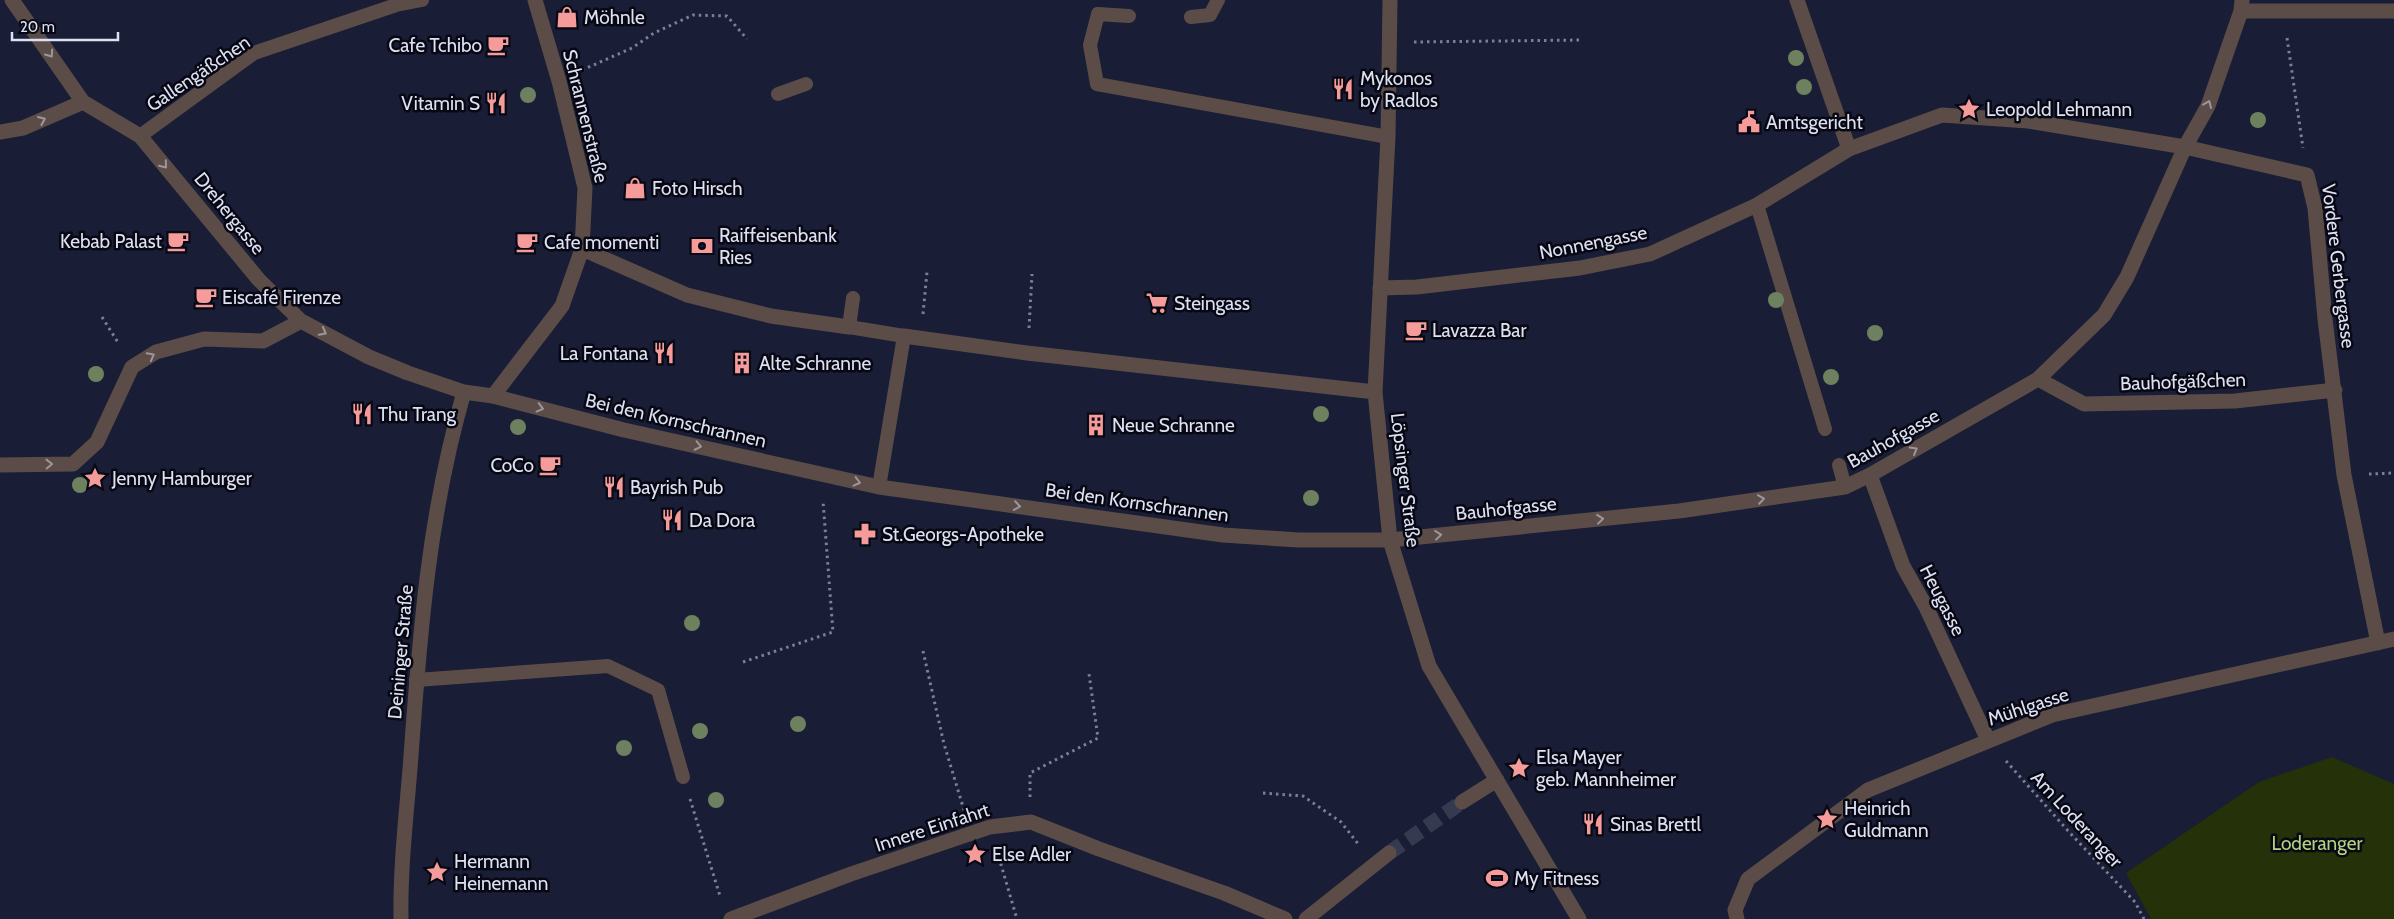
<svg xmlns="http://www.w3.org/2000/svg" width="2394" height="919" viewBox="0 0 2394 919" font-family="Cabin,sans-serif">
<rect width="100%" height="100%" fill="#191d35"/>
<path fill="#243109" d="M 2332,757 L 2394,784 L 2394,919 L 2151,919 L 2126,873 L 2259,782 Z"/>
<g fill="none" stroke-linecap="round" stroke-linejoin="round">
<path stroke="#363a51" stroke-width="15" stroke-dasharray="15 8" stroke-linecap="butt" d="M 1389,853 L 1462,802"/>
<path stroke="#7c8095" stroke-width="3" stroke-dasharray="2.5 4" stroke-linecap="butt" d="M 2287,38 L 2303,148
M 1414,42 L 1581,40
M 582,70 L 632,48 L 654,33 L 693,15 L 727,16 L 747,39
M 923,314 L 927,272
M 102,317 L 119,344
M 1029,328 L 1032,274
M 2369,474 L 2394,473
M 923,651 L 944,744 L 964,810
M 743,662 L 833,632 L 823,501
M 2006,761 L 2070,833 L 2135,902 L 2144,919
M 1263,793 L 1303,796 L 1341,822 L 1359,845
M 1030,797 L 1030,773 L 1098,738 L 1089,674
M 690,799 L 720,896
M 997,851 L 1017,919"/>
<path stroke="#5b4c48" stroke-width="14" d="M 1129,16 L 1098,14 L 1090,45 L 1097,84 L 1388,137
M 1191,17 L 1210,15 L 1218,0
M 778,94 L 806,84
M 140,136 L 254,53 L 396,5 L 422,0
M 1757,205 L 1825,429
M 853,298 L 849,327 L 904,336 L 879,487
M 1839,465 L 1845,487
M 416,680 L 608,666 L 658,690 L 683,777"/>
<path stroke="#5b4c48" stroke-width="15" d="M 1390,0 L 1388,137 L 1375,392 L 1390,540
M 582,249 L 687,295 L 771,316 L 849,327
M 904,336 L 1027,353 L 1375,392
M 493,396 L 562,306 L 582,249 L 585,188 L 559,81 L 535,0"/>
<path stroke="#5b4c48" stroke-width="15" d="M 12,0 L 83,102 L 140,136 L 259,280 L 301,321 L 369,357 L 408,373 L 464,392 L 493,396 L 624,430 L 879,487 L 1223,535 L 1298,540 L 1390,540 L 1679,511 L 1845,487 L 1870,475 L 2038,379 L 2104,315 L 2127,277 L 2185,147 L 2208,106 L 2241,11 L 2242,0
M 1797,0 L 1849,149
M 2241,11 L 2394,11
M 0,132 L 23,128 L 83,102
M 1380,288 L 1417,287 L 1580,268 L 1650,254 L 1757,205 L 1849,149 L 1942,115 L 2028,121 L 2185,147 L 2307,175 L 2315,208 L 2325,319 L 2344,475 L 2378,643
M 2038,379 L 2084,404 L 2235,401 L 2335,390
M 0,465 L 73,464 L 97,442 L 132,367 L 156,352 L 204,339 L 263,341 L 301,321
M 1870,475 L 1903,566 L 1926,607 L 1988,740
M 1390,540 L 1429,666 L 1579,919
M 1462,802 L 1497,780
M 401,919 C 400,865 407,810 411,756 C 420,631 429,513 464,392
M 731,919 L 851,874 L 990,827 L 1031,822 L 1099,849 L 1224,893 L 1285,919
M 1306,919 L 1389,853
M 1737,919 L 1735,910 L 1748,879 L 1868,790 L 2052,715 L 2394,639"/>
</g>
<g fill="#6e815e">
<circle cx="1796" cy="58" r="8"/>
<circle cx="1804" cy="87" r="8"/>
<circle cx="528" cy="95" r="8"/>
<circle cx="2258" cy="120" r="8"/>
<circle cx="1776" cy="300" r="8"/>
<circle cx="1875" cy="333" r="8"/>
<circle cx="96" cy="374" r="8"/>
<circle cx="1831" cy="377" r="8"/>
<circle cx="1321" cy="414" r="8"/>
<circle cx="518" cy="427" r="8"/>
<circle cx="80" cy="485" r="8"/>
<circle cx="1311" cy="498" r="8"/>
<circle cx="692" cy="623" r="8"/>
<circle cx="798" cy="724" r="8"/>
<circle cx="700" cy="731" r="8"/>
<circle cx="624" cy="748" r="8"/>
<circle cx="716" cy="800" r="8"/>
</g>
<defs><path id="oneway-chevron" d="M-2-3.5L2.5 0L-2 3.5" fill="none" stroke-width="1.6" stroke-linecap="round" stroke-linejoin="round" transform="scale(1.25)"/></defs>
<g stroke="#9c969d">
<use href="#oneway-chevron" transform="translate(50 54) rotate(55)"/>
<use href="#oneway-chevron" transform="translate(2208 104) rotate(-67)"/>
<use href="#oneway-chevron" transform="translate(42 120) rotate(-23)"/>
<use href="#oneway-chevron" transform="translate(164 165) rotate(51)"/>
<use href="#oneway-chevron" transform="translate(323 332) rotate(28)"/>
<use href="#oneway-chevron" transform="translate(151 356) rotate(-28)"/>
<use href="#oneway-chevron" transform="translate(540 408) rotate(15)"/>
<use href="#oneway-chevron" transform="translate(698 446) rotate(12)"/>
<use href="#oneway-chevron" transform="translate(1914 450) rotate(-30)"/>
<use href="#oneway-chevron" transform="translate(49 464) rotate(-1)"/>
<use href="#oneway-chevron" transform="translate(857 482) rotate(14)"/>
<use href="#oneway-chevron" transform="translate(1761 499) rotate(-8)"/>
<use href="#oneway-chevron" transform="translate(1017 506) rotate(8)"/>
<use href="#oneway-chevron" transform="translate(1600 519) rotate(-6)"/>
<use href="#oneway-chevron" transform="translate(1438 535) rotate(-6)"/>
</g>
<defs>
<g id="shop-bare" transform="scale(1.725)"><path d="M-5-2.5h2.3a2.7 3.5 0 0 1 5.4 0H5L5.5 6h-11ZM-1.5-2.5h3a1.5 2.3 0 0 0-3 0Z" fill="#f59b99" stroke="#070813" stroke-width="2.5" paint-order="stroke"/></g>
<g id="cafe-bare" transform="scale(1.725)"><path d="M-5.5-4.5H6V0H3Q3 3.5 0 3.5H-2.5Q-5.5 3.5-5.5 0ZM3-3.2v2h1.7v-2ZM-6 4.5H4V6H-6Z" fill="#f59b99" stroke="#070813" stroke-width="2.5" paint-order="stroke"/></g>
<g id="restaurant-bare" transform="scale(1.725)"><path d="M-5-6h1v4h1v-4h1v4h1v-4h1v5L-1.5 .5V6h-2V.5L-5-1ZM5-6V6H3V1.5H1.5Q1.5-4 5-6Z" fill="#f59b99" stroke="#070813" stroke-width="2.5" paint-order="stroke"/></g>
<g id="sight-bare" transform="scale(1.725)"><path d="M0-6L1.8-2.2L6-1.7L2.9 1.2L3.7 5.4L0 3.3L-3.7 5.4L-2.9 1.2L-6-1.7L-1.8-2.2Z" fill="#f59b99" stroke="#070813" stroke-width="2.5" paint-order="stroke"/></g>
<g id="civic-bare" transform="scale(1.725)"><path d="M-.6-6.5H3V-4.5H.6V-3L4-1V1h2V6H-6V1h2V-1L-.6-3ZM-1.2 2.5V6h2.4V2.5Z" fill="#f59b99" stroke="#070813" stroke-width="2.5" paint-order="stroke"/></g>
<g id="bank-bare" transform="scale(1.725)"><path d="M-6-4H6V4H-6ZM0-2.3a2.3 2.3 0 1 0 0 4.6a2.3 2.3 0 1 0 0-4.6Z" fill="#f59b99" stroke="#070813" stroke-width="2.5" paint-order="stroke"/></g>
<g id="supermarket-bare" transform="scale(1.725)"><path d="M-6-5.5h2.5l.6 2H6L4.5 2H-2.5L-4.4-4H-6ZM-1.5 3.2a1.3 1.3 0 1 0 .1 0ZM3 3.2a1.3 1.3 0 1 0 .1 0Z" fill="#f59b99" stroke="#070813" stroke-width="2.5" paint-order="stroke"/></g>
<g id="building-bare" transform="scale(1.725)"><path d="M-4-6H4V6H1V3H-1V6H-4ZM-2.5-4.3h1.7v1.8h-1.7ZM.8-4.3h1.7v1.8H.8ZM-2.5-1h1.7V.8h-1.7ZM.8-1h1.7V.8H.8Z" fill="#f59b99" stroke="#070813" stroke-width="2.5" paint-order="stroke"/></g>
<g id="pharmacy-bare" transform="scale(1.725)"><path d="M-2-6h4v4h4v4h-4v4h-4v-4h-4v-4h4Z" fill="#f59b99" stroke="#070813" stroke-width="2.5" paint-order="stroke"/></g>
<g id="stadium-bare" transform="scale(1.725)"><path d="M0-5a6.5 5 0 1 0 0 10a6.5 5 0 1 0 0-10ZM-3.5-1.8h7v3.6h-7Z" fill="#f59b99" stroke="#070813" stroke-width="2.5" paint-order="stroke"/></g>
</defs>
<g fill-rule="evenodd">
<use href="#shop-bare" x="567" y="17"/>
<use href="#cafe-bare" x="498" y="45"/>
<use href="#restaurant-bare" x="1343" y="89"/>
<use href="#restaurant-bare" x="496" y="103"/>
<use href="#sight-bare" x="1969" y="109"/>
<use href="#civic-bare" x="1749" y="122"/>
<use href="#shop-bare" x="635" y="188"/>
<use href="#cafe-bare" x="178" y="241"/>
<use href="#cafe-bare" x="527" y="242"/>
<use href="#bank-bare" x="702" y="246"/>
<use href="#cafe-bare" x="206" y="297"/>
<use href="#supermarket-bare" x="1157" y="303"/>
<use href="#cafe-bare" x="1416" y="330"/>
<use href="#restaurant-bare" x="664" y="353"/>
<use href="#building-bare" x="742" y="363"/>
<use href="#restaurant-bare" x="362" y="414"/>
<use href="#building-bare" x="1096" y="425"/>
<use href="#cafe-bare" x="550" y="465"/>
<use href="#sight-bare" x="95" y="478"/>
<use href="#restaurant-bare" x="614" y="487"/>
<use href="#restaurant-bare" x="672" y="520"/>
<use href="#pharmacy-bare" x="865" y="534"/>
<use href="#sight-bare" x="1519" y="768"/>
<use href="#sight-bare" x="1827" y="819"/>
<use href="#restaurant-bare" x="1593" y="824"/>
<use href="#sight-bare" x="975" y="854"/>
<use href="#sight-bare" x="437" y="872"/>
<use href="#stadium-bare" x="1497" y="878"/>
</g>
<g text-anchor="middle" stroke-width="5" stroke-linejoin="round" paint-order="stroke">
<g font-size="19" fill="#dde1f2" stroke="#070813" text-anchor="start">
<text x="584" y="24">Möhnle</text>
<text x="482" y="52" text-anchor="end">Cafe Tchibo</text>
<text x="1360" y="85">Mykonos<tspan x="1360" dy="22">by Radlos</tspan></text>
<text x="480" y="110" text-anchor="end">Vitamin S</text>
<text x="1986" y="116">Leopold Lehmann</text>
<text x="1766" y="129">Amtsgericht</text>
<text x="652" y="195">Foto Hirsch</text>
<text x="719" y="242">Raiffeisenbank<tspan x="719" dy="22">Ries</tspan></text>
<text x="162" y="248" text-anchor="end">Kebab Palast</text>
<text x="544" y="249">Cafe momenti</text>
<text x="222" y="304">Eiscafé Firenze</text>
<text x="1174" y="310">Steingass</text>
<text x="1432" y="337">Lavazza Bar</text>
<text x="648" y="360" text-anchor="end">La Fontana</text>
<text x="759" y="370">Alte Schranne</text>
<text x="378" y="421">Thu Trang</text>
<text x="1112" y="432">Neue Schranne</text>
<text x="534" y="472" text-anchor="end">CoCo</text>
<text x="112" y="485">Jenny Hamburger</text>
<text x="630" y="494">Bayrish Pub</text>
<text x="689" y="527">Da Dora</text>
<text x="882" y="541">St.Georgs-Apotheke</text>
<text x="1536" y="764">Elsa Mayer<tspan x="1536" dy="22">geb. Mannheimer</tspan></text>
<text x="1844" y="815">Heinrich<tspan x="1844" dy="22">Guldmann</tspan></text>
<text x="1610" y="831">Sinas Brettl</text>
<text x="992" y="861">Else Adler</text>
<text x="454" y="868">Hermann<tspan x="454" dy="22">Heinemann</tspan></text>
<text x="1514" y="885">My Fitness</text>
</g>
<g font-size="19" fill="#dde1f2" stroke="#070813">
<text transform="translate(198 73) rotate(-34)" y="7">Gallengäßchen</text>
<text transform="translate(586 116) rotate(76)" y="7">Schrannenstraße</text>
<text transform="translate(230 213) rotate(51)" y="7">Drehergasse</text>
<text transform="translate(1593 242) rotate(-11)" y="7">Nonnengasse</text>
<text transform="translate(2339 266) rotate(83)" y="7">Vordere Gerbergasse</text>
<text transform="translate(2183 381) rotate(-2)" y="7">Bauhofgäßchen</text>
<text transform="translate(676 420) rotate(13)" y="7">Bei den Kornschrannen</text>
<text transform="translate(1893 438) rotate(-29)" y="7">Bauhofgasse</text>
<text transform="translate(1406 480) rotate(83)" y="7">Löpsinger Straße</text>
<text transform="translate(1137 502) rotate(8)" y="7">Bei den Kornschrannen</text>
<text transform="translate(1506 508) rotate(-6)" y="7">Bauhofgasse</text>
<text transform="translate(1943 600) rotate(63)" y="7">Heugasse</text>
<text transform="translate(400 652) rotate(-85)" y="7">Deininger Straße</text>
<text transform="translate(2028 706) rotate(-18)" y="7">Mühlgasse</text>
<text transform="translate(2077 819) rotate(47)" y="7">Am Loderanger</text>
<text transform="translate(932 827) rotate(-18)" y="7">Innere Einfahrt</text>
</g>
<g font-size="19" fill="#b4d37f" stroke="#070813">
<text x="2317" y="850">Loderanger</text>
</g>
</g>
<path d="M12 32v8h106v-8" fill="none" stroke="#dde1f2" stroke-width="2.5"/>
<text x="20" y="32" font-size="15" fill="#dde1f2" stroke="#070813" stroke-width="4" paint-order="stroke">20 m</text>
</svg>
